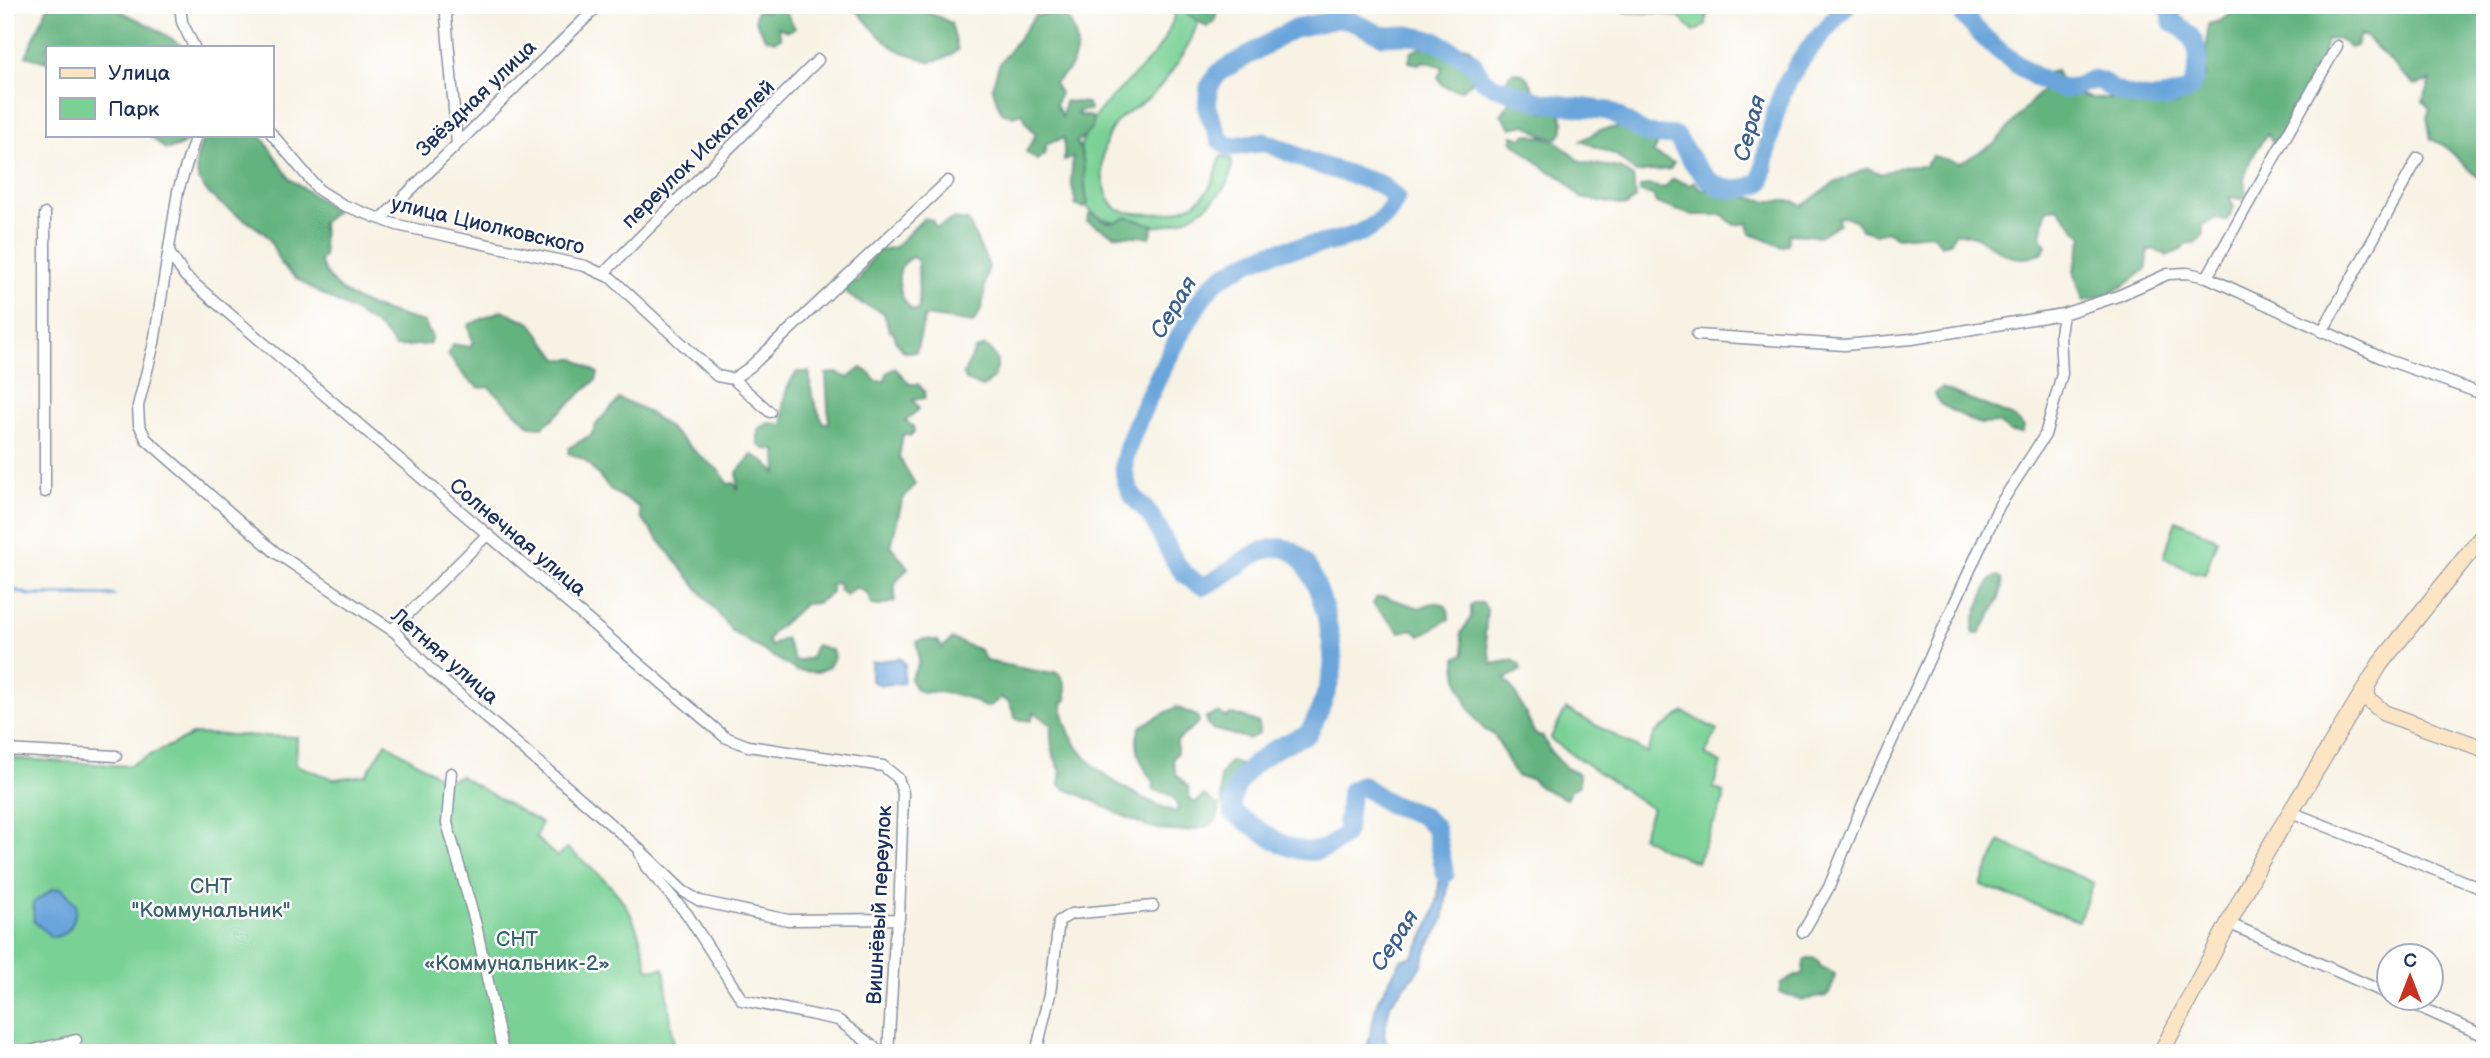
<svg xmlns="http://www.w3.org/2000/svg" width="2490" height="1058" viewBox="0 0 2490 1058" font-family="'Balsamiq Sans',sans-serif">
<rect width="100%" height="100%" fill="#fff"/>
<filter id="ink" filterUnits="userSpaceOnUse"><feTurbulence type="fractalNoise" baseFrequency=".0143" numOctaves="2"/><feDisplacementMap in="SourceGraphic" scale="14" xChannelSelector="R" yChannelSelector="G"/><feConvolveMatrix kernelMatrix="1 2 1 2 8 2 1 2 1" color-interpolation-filters="sRGB"/></filter>
<filter id="wash" filterUnits="userSpaceOnUse"><feTurbulence type="fractalNoise" baseFrequency=".00686" numOctaves="4" result="noise"/><feDisplacementMap in="SourceGraphic" scale="28" xChannelSelector="R" yChannelSelector="G"/><feGaussianBlur stdDeviation="1.57" result="paint"/><feColorMatrix in="noise" values="0 0 0 0 0 0 0 0 0 0 0 0 0 0 0 0 0 1.4 0 .05"/><feComposite in="paint" operator="in"/></filter>
<g filter="url(#wash)">
<rect width="100%" height="100%" fill="#f7f2e3"/>
<path fill="#7ad195" stroke="#4a807a" stroke-width="2" d="M 1178,5 L 1202,5 C 1196,38 1179,64 1157,90 C 1146,104 1126,110 1115,124 C 1098,147 1097,190 1118,210 C 1143,216 1183,217 1203,196 C 1213,186 1217,169 1221,156 L 1231,159 C 1237,189 1198,217 1171,224 C 1151,230 1091,225 1084,201 C 1060,120 1118,101 1158,49 C 1167,37 1174,19 1178,5 Z
M 1620,5 L 1707,5 L 1706,25 L 1694,32 L 1679,17 L 1662,13 L 1625,12 Z
M 2176,520 L 2217,539 L 2205,574 L 2190,571 L 2164,557 Z
M 1566,709 L 1647,753 L 1655,733 L 1684,712 L 1717,730 L 1705,755 L 1721,763 L 1713,788 L 1723,792 L 1724,799 L 1697,862 L 1664,850 L 1642,836 L 1652,809 L 1550,739 Z
M 194,734 L 297,737 L 296,765 L 334,779 L 366,775 L 386,743 L 446,781 L 460,776 L 541,823 L 536,838 L 557,857 L 567,848 C 617,888 636,905 648,970 L 664,968 L 675,1053 L 5,1053 L 5,758 L 128,766 Z
M 2000,841 L 2094,883 L 2078,921 L 1981,885 Z"/>
<path fill="#63b37e" stroke="#3f716e" stroke-width="2" fill-rule="evenodd" d="M 772,5 L 782,5 L 795,28 L 788,31 L 778,27 L 781,38 L 775,41 L 765,38 L 755,20 L 756,11 L 768,11 Z
M 852,5 C 893,5 913,3 951,23 L 958,50 L 945,58 L 929,62 C 920,57 912,55 903,52 C 882,44 867,21 852,5 Z
M 1212,5 L 1217,11 L 1215,21 L 1207,27 L 1177,7 L 1165,6 Z
M 2242,5 L 2485,5 L 2485,181 C 2461,169 2456,149 2431,139 L 2427,117 L 2430,109 L 2423,101 L 2431,81 L 2414,85 L 2366,37 L 2360,35 L 2356,46 L 2350,48 L 2337,38 L 2327,40 L 2320,67 L 2310,72 L 2302,101 L 2293,104 L 2280,139 L 2273,142 L 2267,133 L 2251,159 L 2244,179 L 2246,194 L 2242,199 L 2229,197 L 2234,207 L 2227,221 L 2216,219 L 2202,225 L 2204,235 L 2195,244 L 2187,243 L 2181,250 L 2167,256 L 2156,250 L 2148,250 L 2147,268 C 2129,284 2108,298 2083,301 L 2074,271 L 2083,236 C 2072,228 2068,216 2057,208 L 2046,210 L 2041,236 L 2046,246 L 2043,253 C 2000,272 1992,231 1955,233 L 1950,243 L 1941,245 L 1933,234 L 1896,237 L 1886,231 L 1876,234 L 1861,230 L 1857,221 L 1845,216 L 1838,218 L 1839,224 L 1819,236 L 1789,234 L 1788,244 L 1782,247 L 1750,233 L 1748,223 L 1734,225 L 1723,215 L 1691,215 L 1656,203 L 1653,195 L 1640,192 L 1640,187 L 1648,185 L 1664,188 L 1673,179 L 1690,185 L 1694,182 L 1701,189 L 1769,201 L 1794,201 L 1802,206 L 1834,183 L 1868,168 L 1881,174 L 1899,167 L 1925,166 L 1933,156 L 1960,163 L 1995,143 L 2039,93 L 2046,90 L 2041,80 L 2046,73 L 2056,71 L 2066,91 L 2091,98 L 2140,101 L 2156,106 L 2177,105 L 2187,98 L 2183,86 L 2186,82 L 2198,86 L 2206,76 L 2208,24 L 2220,21 Z
M 48,6 L 110,6 L 155,28 L 184,47 L 47,47 L 47,62 L 26,56 Z
M 1057,12 L 1064,13 C 1083,38 1081,64 1054,83 L 1060,93 L 1056,104 L 1062,117 L 1065,101 L 1087,103 L 1090,110 L 1079,111 L 1077,114 L 1092,117 C 1095,131 1086,134 1077,142 C 1088,162 1082,182 1088,204 L 1084,208 L 1076,205 L 1071,181 L 1073,157 L 1064,161 L 1064,138 L 1046,144 L 1045,154 L 1037,160 L 1026,152 L 1036,134 L 1026,123 L 1023,113 L 1012,116 L 1001,112 L 992,87 L 999,65 L 1035,16 Z
M 1444,42 L 1456,47 L 1468,46 L 1477,57 L 1476,80 L 1462,90 C 1450,89 1443,89 1438,77 L 1443,67 L 1425,61 L 1418,64 L 1409,62 L 1411,52 C 1422,46 1432,47 1444,42 Z
M 1517,72 C 1533,76 1531,88 1537,102 L 1546,106 L 1544,112 L 1559,111 L 1564,121 L 1562,133 L 1558,138 L 1542,135 L 1527,125 L 1511,128 L 1501,115 L 1509,103 L 1506,94 L 1512,90 L 1506,81 L 1511,73 Z
M 1624,126 L 1634,131 L 1637,138 L 1651,138 L 1657,146 L 1653,153 L 1674,163 L 1670,169 L 1636,173 L 1616,155 L 1581,141 L 1600,130 Z
M 1527,134 L 1555,140 L 1581,162 L 1619,168 L 1633,177 L 1635,199 L 1626,206 L 1581,198 L 1563,178 L 1547,170 L 1512,141 L 1512,136 L 1522,138 Z
M 149,135 L 190,135 C 185,146 176,149 165,149 Z
M 204,135 L 261,135 L 290,179 L 336,211 L 322,223 L 324,256 L 320,261 C 334,302 388,312 424,322 L 432,337 L 429,344 L 395,347 C 375,311 311,298 282,265 C 275,257 274,244 267,236 C 248,217 195,199 196,166 C 196,156 201,145 204,135 Z
M 1090,213 C 1104,222 1111,226 1126,217 L 1154,225 L 1150,237 L 1114,235 L 1087,221 Z
M 924,218 L 932,220 L 936,228 L 953,219 L 968,221 L 989,266 C 981,287 989,303 973,323 L 925,316 L 916,352 L 904,352 L 895,340 L 895,334 L 889,330 L 884,313 C 869,305 855,304 844,290 L 848,282 L 858,281 L 876,251 L 895,247 ZM 912,257 L 918,261 L 919,309 L 913,311 C 898,298 891,268 912,257 Z
M 502,310 L 531,323 L 558,359 L 575,359 L 598,373 L 596,380 L 543,427 L 530,426 L 489,387 L 480,388 L 466,378 L 448,355 L 453,344 L 470,347 L 473,343 L 468,325 Z
M 984,346 C 1003,355 1000,378 982,387 L 967,381 L 963,375 L 975,350 Z
M 861,368 L 870,373 L 875,381 L 885,381 L 887,373 L 895,368 L 910,384 L 918,384 L 925,392 L 925,398 L 913,400 L 919,409 L 905,421 L 913,426 L 914,432 L 910,436 L 903,434 L 899,457 L 915,484 L 902,501 L 891,546 L 908,568 L 895,583 L 895,601 L 880,606 L 871,605 L 868,594 L 856,587 L 846,595 L 839,590 L 839,584 L 830,584 L 832,593 L 817,603 L 805,604 L 773,632 L 768,641 L 771,646 L 785,638 L 795,661 L 811,658 L 816,645 L 832,650 L 834,657 L 829,667 L 818,672 L 797,671 L 733,632 L 641,518 L 639,507 L 612,491 L 585,460 L 568,453 L 569,448 L 592,434 C 596,419 610,412 619,399 C 653,409 675,434 700,456 C 712,466 722,469 727,484 L 734,483 L 738,490 L 737,472 L 752,455 L 763,460 L 777,474 L 776,450 L 765,449 L 758,444 L 758,429 L 769,423 L 784,425 C 781,405 784,388 797,372 L 809,372 L 812,396 L 823,423 L 829,423 L 826,374 L 837,373 L 848,378 Z
M 1942,388 L 2012,416 L 2024,427 L 2022,433 L 2010,432 L 1998,423 L 1980,424 L 1971,420 L 1940,404 L 1935,394 Z
M 1998,576 L 2002,579 C 2004,596 1989,619 1979,634 L 1974,634 C 1969,624 1986,589 1992,578 Z
M 1385,597 L 1420,608 C 1434,601 1449,598 1449,619 L 1420,636 L 1412,629 L 1400,632 L 1373,604 L 1376,598 Z
M 1474,603 L 1482,603 L 1487,609 L 1485,634 L 1492,664 L 1512,660 L 1519,664 L 1521,670 L 1505,679 C 1515,688 1528,720 1535,734 L 1543,737 L 1550,751 L 1566,768 L 1579,774 L 1579,786 L 1572,789 L 1566,799 L 1539,787 L 1532,779 L 1518,777 C 1508,767 1503,746 1494,735 C 1491,732 1487,732 1484,729 C 1468,714 1455,679 1456,658 L 1464,654 L 1461,633 L 1471,617 L 1471,606 Z
M 925,639 L 938,641 L 942,648 L 952,639 L 980,650 L 986,661 L 1047,673 L 1057,672 C 1065,680 1067,689 1066,700 L 1062,703 C 1065,761 1126,793 1175,812 L 1178,809 C 1175,792 1166,795 1153,789 L 1154,784 C 1143,767 1130,746 1141,726 L 1176,707 L 1197,716 L 1199,722 L 1177,741 L 1177,753 L 1173,759 L 1176,774 L 1188,787 L 1189,798 L 1195,803 L 1204,795 L 1219,806 C 1219,821 1215,824 1201,828 C 1150,843 1111,804 1065,789 L 1059,784 L 1061,771 C 1052,756 1050,743 1051,725 L 1034,712 L 1031,721 L 1016,719 L 1009,702 L 1001,698 L 988,707 C 978,706 976,700 968,698 C 958,695 933,689 924,693 L 916,689 L 910,679 L 919,663 L 917,641 Z
M 1218,713 L 1226,717 L 1231,714 C 1237,715 1253,720 1259,723 L 1259,734 L 1249,739 L 1212,729 L 1207,724 L 1206,717 Z
M 1233,761 L 1243,767 L 1239,775 C 1244,788 1241,812 1222,805 L 1220,777 L 1228,763 Z
M 1809,958 L 1817,959 L 1821,967 L 1835,974 L 1832,989 L 1826,996 L 1803,1000 L 1779,992 L 1781,983 L 1803,973 L 1804,961 Z"/>
<path fill="#69a4da" stroke="#426a9c" stroke-width="2" d="M 900,658 L 905,664 L 903,683 L 881,685 L 871,681 L 871,662 Z
M 1444,848 L 1449,879 L 1443,921 L 1429,944 L 1421,967 L 1390,1004 L 1384,1034 L 1390,1053 L 1366,1053 L 1377,1002 L 1401,960 L 1413,956 C 1434,919 1447,893 1434,849 Z
M 62,888 L 76,904 C 76,921 70,937 51,937 L 34,921 L 33,903 L 53,889 Z"/>
<g fill="none" stroke-linecap="round" stroke-linejoin="round">
<path stroke="#69a4da" stroke-width="3.5" d="M 5,587 L 29,595 L 114,595"/>
<path stroke="#69a4da" stroke-width="19" d="M 1957,5 C 1970,31 2036,85 2065,89 C 2078,90 2087,77 2100,81 C 2105,82 2108,88 2113,90 C 2138,100 2166,103 2190,89 C 2204,62 2201,36 2172,22 L 2170,5
M 1445,874 L 1435,827 L 1421,815 L 1387,803 L 1362,785 L 1351,791 L 1346,832 C 1309,876 1267,833 1233,813 C 1226,773 1277,745 1308,734 C 1317,719 1333,680 1333,663 C 1333,636 1316,551 1283,548 C 1252,545 1230,577 1203,586 C 1168,572 1168,533 1144,508 C 1131,496 1125,486 1124,467 C 1123,439 1188,315 1208,290 C 1213,283 1225,275 1232,271 C 1244,264 1259,257 1271,253 C 1313,242 1378,245 1396,198 L 1380,184 L 1313,163 L 1265,142 L 1229,147 L 1220,140 L 1207,109 L 1209,87 L 1219,72 L 1295,28 L 1337,19 L 1347,19 L 1383,36 L 1408,35 L 1436,41 L 1473,63 L 1482,79 L 1493,86 L 1541,102 L 1609,111 L 1646,134 L 1676,136 C 1697,169 1716,206 1761,182 C 1768,150 1771,117 1785,87 C 1799,57 1825,30 1847,5"/>
</g>
</g>
<g filter="url(#ink)">
<g fill="none" stroke-linecap="round" stroke-linejoin="round">
<g stroke="#8990a0" stroke-width="13">
<path id="street" d="M 180,5 L 182,22 L 194,47
M 445,5 L 457,144
M 271,133 L 319,190 L 343,205 L 397,225 L 585,266 L 611,278 L 717,376 L 733,379 L 750,367 L 948,181
M 196,135 L 178,191 L 154,343 L 138,406 L 139,424 L 146,439 L 275,552 L 395,632 L 432,671 L 637,847 L 683,891 L 700,901 L 788,920 L 899,919
M 45,214 L 45,492
M 381,219 L 599,5
M 170,254 L 185,276 L 725,737 L 748,746 L 883,766 L 898,778 L 903,793 L 899,919 L 895,937 L 888,1053
M 603,274 L 818,60
M 2207,277 L 2337,46
M 2322,332 L 2418,158
M 1697,335 L 1844,345 L 1912,339 L 2063,314 L 2118,296 L 2168,274 L 2187,273 L 2207,277 L 2382,358 L 2485,395
M 733,379 L 770,412
M 392,630 L 486,536
M 5,750 L 116,756
M 451,773 L 447,823 L 476,925 L 503,1053
M 2291,812 L 2485,890
M 640,853 L 646,867 L 687,914 L 742,1000 L 838,1020 L 882,1053
M 2228,923 L 2388,994
M 1803,932 L 1829,887 L 1863,804 L 1999,506 L 2045,435 L 2062,374 L 2060,334 L 2063,314
M 2399,998 L 2485,1036
M 21,1053 L 76,1040
M 1036,1053 L 1050,994 L 1059,921 L 1071,914 L 1153,906"/>
</g>
<g stroke="#8990a0" stroke-width="18">
<path id="secondary" d="M 2367,686 L 2367,698 L 2384,713 L 2485,749
M 2161,1053 L 2261,861 L 2380,664 L 2485,533"/>
</g>
<use href="#street" stroke="#fff" stroke-width="10"/>
<use href="#secondary" stroke="#fce5c4" stroke-width="16"/>
</g>
</g>
<g text-anchor="middle" stroke-width="5" stroke-linejoin="round" paint-order="stroke">
<g font-size="21" fill="#1b2f5e" stroke="#fff">
<text transform="translate(476 98) rotate(-44)" y="7">Звёздная улица</text>
<text transform="translate(698 154) rotate(-44)" y="7">переулок Искателей</text>
<text transform="translate(488 225) rotate(13)" y="7">улица Циолковского</text>
<text transform="translate(518 537) rotate(40)" y="7">Солнечная улица</text>
<text transform="translate(445 656) rotate(41)" y="7">Летняя улица</text>
<text transform="translate(879 905) rotate(-87)" y="7">Вишнёвый переулок</text>
</g>
<g font-size="21" fill="#38606e" stroke="#fff">
<text x="211" y="893">СНТ<tspan x="211" dy="24">"Коммунальник"</tspan></text>
<text x="517" y="946">СНТ<tspan x="517" dy="24">«Коммунальник-2»</tspan></text>
</g>
<g font-size="23" font-style="italic" fill="#3a5e90" stroke="#fff">
<text transform="translate(1749 128) rotate(-75)" y="8">Серая</text>
<text transform="translate(1173 307) rotate(-59)" y="8">Серая</text>
<text transform="translate(1394 940) rotate(-57)" y="8">Серая</text>
</g>
</g>
<rect width="2490" height="1058" fill="none" stroke="#fff" stroke-width="28"/>
<rect x="46" y="46" width="228" height="91" fill="#ffffff" stroke="#a4acbf" stroke-width="2"/>
<rect x="60" y="68" width="35" height="10" fill="#fce5c4" stroke="#a4acbf" stroke-width="2"/>
<text x="108" y="80" font-size="21" fill="#1b2f5e">Улица</text>
<rect x="60" y="98" width="35" height="21" fill="#7ad195" stroke="#a4acbf" stroke-width="2"/>
<text x="108" y="116" font-size="21" fill="#1b2f5e">Парк</text>
<g transform="translate(2410 977)"><circle r="33" fill="#ffffff" stroke="#a4acbf" stroke-width="2"/>
<path d="M0-5L12 26L0 18L-12 26Z" fill="#c8321e"/>
<text y="-10" font-size="19" font-weight="bold" text-anchor="middle" fill="#1b2f5e">С</text>
</g>
</svg>
